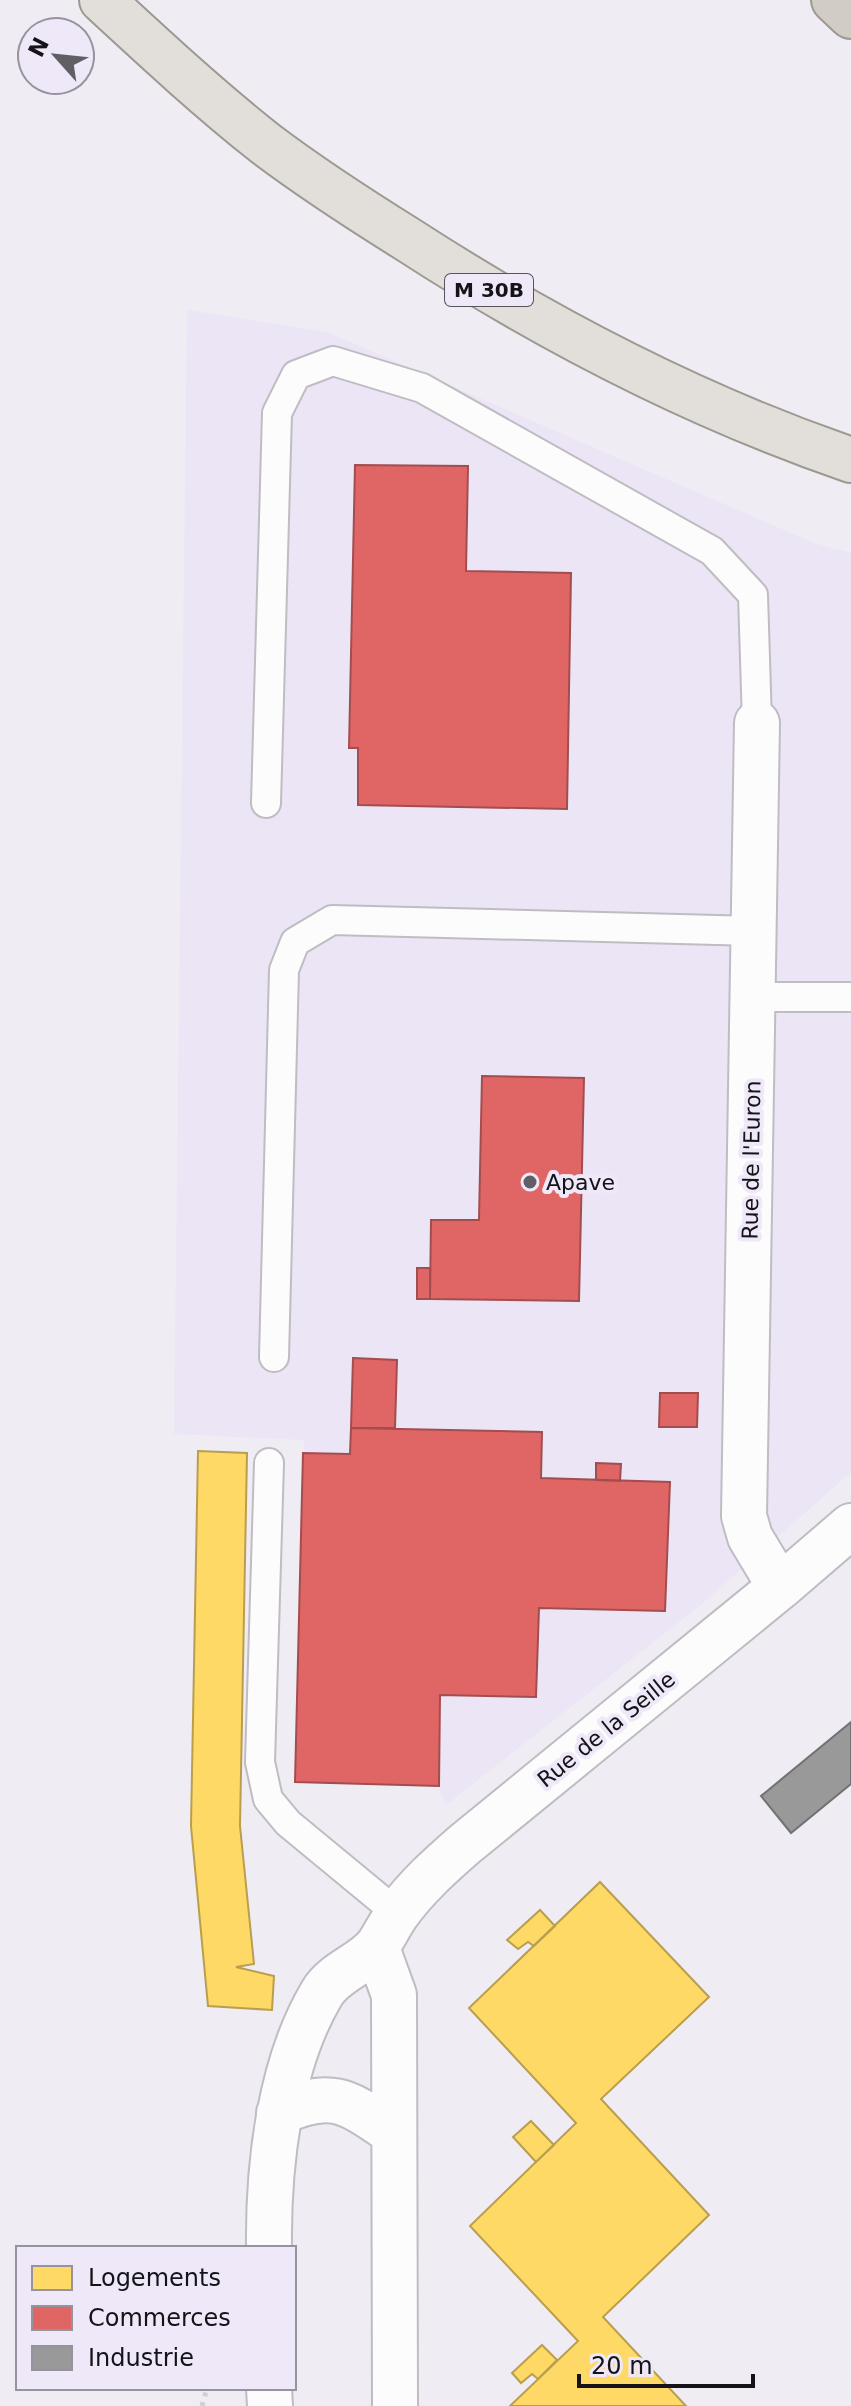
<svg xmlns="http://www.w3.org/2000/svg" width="851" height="2406" viewBox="0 0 851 2406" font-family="'DejaVu Sans',sans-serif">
<rect width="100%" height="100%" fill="#efecf4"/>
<path fill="#ebe5f6" d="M 187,310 L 327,332 L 814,543 L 851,553 L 851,1472 L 703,1603 L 446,1805 L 438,1786 L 295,1782 L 304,1440 L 174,1434 Z"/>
<path fill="#ffd966" stroke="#b99e4f" stroke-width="2" d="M 198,1451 L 247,1453 L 240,1826 L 254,1964 L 236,1967 L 274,1976 L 272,2010 L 208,2006 L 191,1826 Z
M 600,1882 L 709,1997 L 601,2099 L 709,2215 L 603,2317 L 686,2406 L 510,2406 L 578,2341 L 470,2226 L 576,2123 L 469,2008 Z
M 540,1910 L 555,1926 L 534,1946 L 528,1942 L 518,1949 L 507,1940 Z
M 531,2121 L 554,2145 L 536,2162 L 513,2137 Z
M 542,2345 L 557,2360 L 538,2379 L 532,2374 L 521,2383 L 512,2373 Z"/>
<path fill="#e06666" stroke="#a34d4f" stroke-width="2" d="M 355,465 L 468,466 L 466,571 L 571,573 L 567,809 L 358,805 L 358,748 L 349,748 Z
M 482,1076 L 584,1078 L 579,1301 L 430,1299 L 431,1220 L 479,1220 Z
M 417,1268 L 430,1268 L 430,1299 L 417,1299 Z
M 353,1358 L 397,1360 L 395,1428 L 351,1428 Z
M 660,1393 L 698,1393 L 697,1427 L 659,1427 Z
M 351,1428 L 542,1432 L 541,1478 L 670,1482 L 665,1611 L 539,1608 L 536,1697 L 440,1695 L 439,1786 L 295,1782 L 303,1453 L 350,1454 Z
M 596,1463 L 621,1464 L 620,1481 L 596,1480 Z"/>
<path fill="#999" stroke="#717172" stroke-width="2" d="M 851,1722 L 851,1784 L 791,1833 L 761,1796 Z"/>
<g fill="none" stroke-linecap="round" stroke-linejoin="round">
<g stroke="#bfbcc2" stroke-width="32">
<path id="service" d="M 266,803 L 277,413 L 296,375 L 333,361 L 422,388 L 712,551 L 753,595 L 757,723
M 754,997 L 851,997
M 274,1357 L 284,970 L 295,942 L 332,920 L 755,931
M 269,1463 L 260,1762 L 268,1799 L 288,1823 L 397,1913"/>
</g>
<g stroke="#bfbcc2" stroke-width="48">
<path id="minor" d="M 757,723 L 744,1516 L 750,1537 L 780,1587
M 377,1948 L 394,1995 L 395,2406
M 279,2113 C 333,2088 348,2102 394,2133
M 269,2248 C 268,2166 279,2065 322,1993 C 334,1972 364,1964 378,1945 C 385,1935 390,1924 397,1914 C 416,1887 441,1865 465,1844 L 780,1587 L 851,1526
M 269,2388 L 270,2406"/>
</g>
<g stroke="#9d9891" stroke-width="48">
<path id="primary" d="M 102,0 C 155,49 209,99 266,144 C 311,178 359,209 407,239 C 546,329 694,406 851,460"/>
</g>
<g stroke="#9d9891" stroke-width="48">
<path id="motorway" d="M 834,0 L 851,16"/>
</g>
<path stroke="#d0cfd2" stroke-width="5" stroke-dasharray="4 6" stroke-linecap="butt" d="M 202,2406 L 207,2388"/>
<use href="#service" stroke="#fdfcfd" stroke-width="28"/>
<use href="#minor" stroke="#fdfcfd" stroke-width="44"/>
<use href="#primary" stroke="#e2dfda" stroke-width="44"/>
<use href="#motorway" stroke="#d1cdc4" stroke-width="44"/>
</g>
<circle fill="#615f65" stroke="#eee8f8" stroke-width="3" cx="530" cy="1182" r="8"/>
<g text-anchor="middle" stroke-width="8" stroke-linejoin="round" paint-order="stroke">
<rect fill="#eee8f8" stroke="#56535b" stroke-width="2" x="445" y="274" width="88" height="32" rx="6"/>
<g font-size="20" font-weight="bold" fill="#151318">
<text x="489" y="297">M 30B</text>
</g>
<g font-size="22" fill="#151318" stroke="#eee8f8">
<text transform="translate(751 1160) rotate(-89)" y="8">Rue de l'Euron</text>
<text transform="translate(606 1729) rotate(-39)" y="8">Rue de la Seille</text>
</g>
<g font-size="22" fill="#151318" stroke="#eee8f8" text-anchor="start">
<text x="546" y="1190">Apave</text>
</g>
</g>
<rect x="16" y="2246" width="280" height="144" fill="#eee8f8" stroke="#97939e" stroke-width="2"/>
<rect x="32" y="2266" width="40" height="24" fill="#ffd966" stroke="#97939e" stroke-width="2"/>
<text x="88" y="2286" font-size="24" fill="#151318">Logements</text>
<rect x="32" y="2306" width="40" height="24" fill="#e06666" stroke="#97939e" stroke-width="2"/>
<text x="88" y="2326" font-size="24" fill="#151318">Commerces</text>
<rect x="32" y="2346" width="40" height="24" fill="#999999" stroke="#97939e" stroke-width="2"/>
<text x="88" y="2366" font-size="24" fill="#151318">Industrie</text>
<g transform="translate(56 56) rotate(297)"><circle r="38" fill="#eee8f8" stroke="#97939e" stroke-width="2"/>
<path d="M0-6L14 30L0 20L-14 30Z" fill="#615f65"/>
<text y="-12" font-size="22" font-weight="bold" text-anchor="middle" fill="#151318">N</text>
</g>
<path d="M579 2374v12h174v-12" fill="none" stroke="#151318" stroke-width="4"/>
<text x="591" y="2374" font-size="24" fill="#151318" stroke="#eee8f8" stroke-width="6" paint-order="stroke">20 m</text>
</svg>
